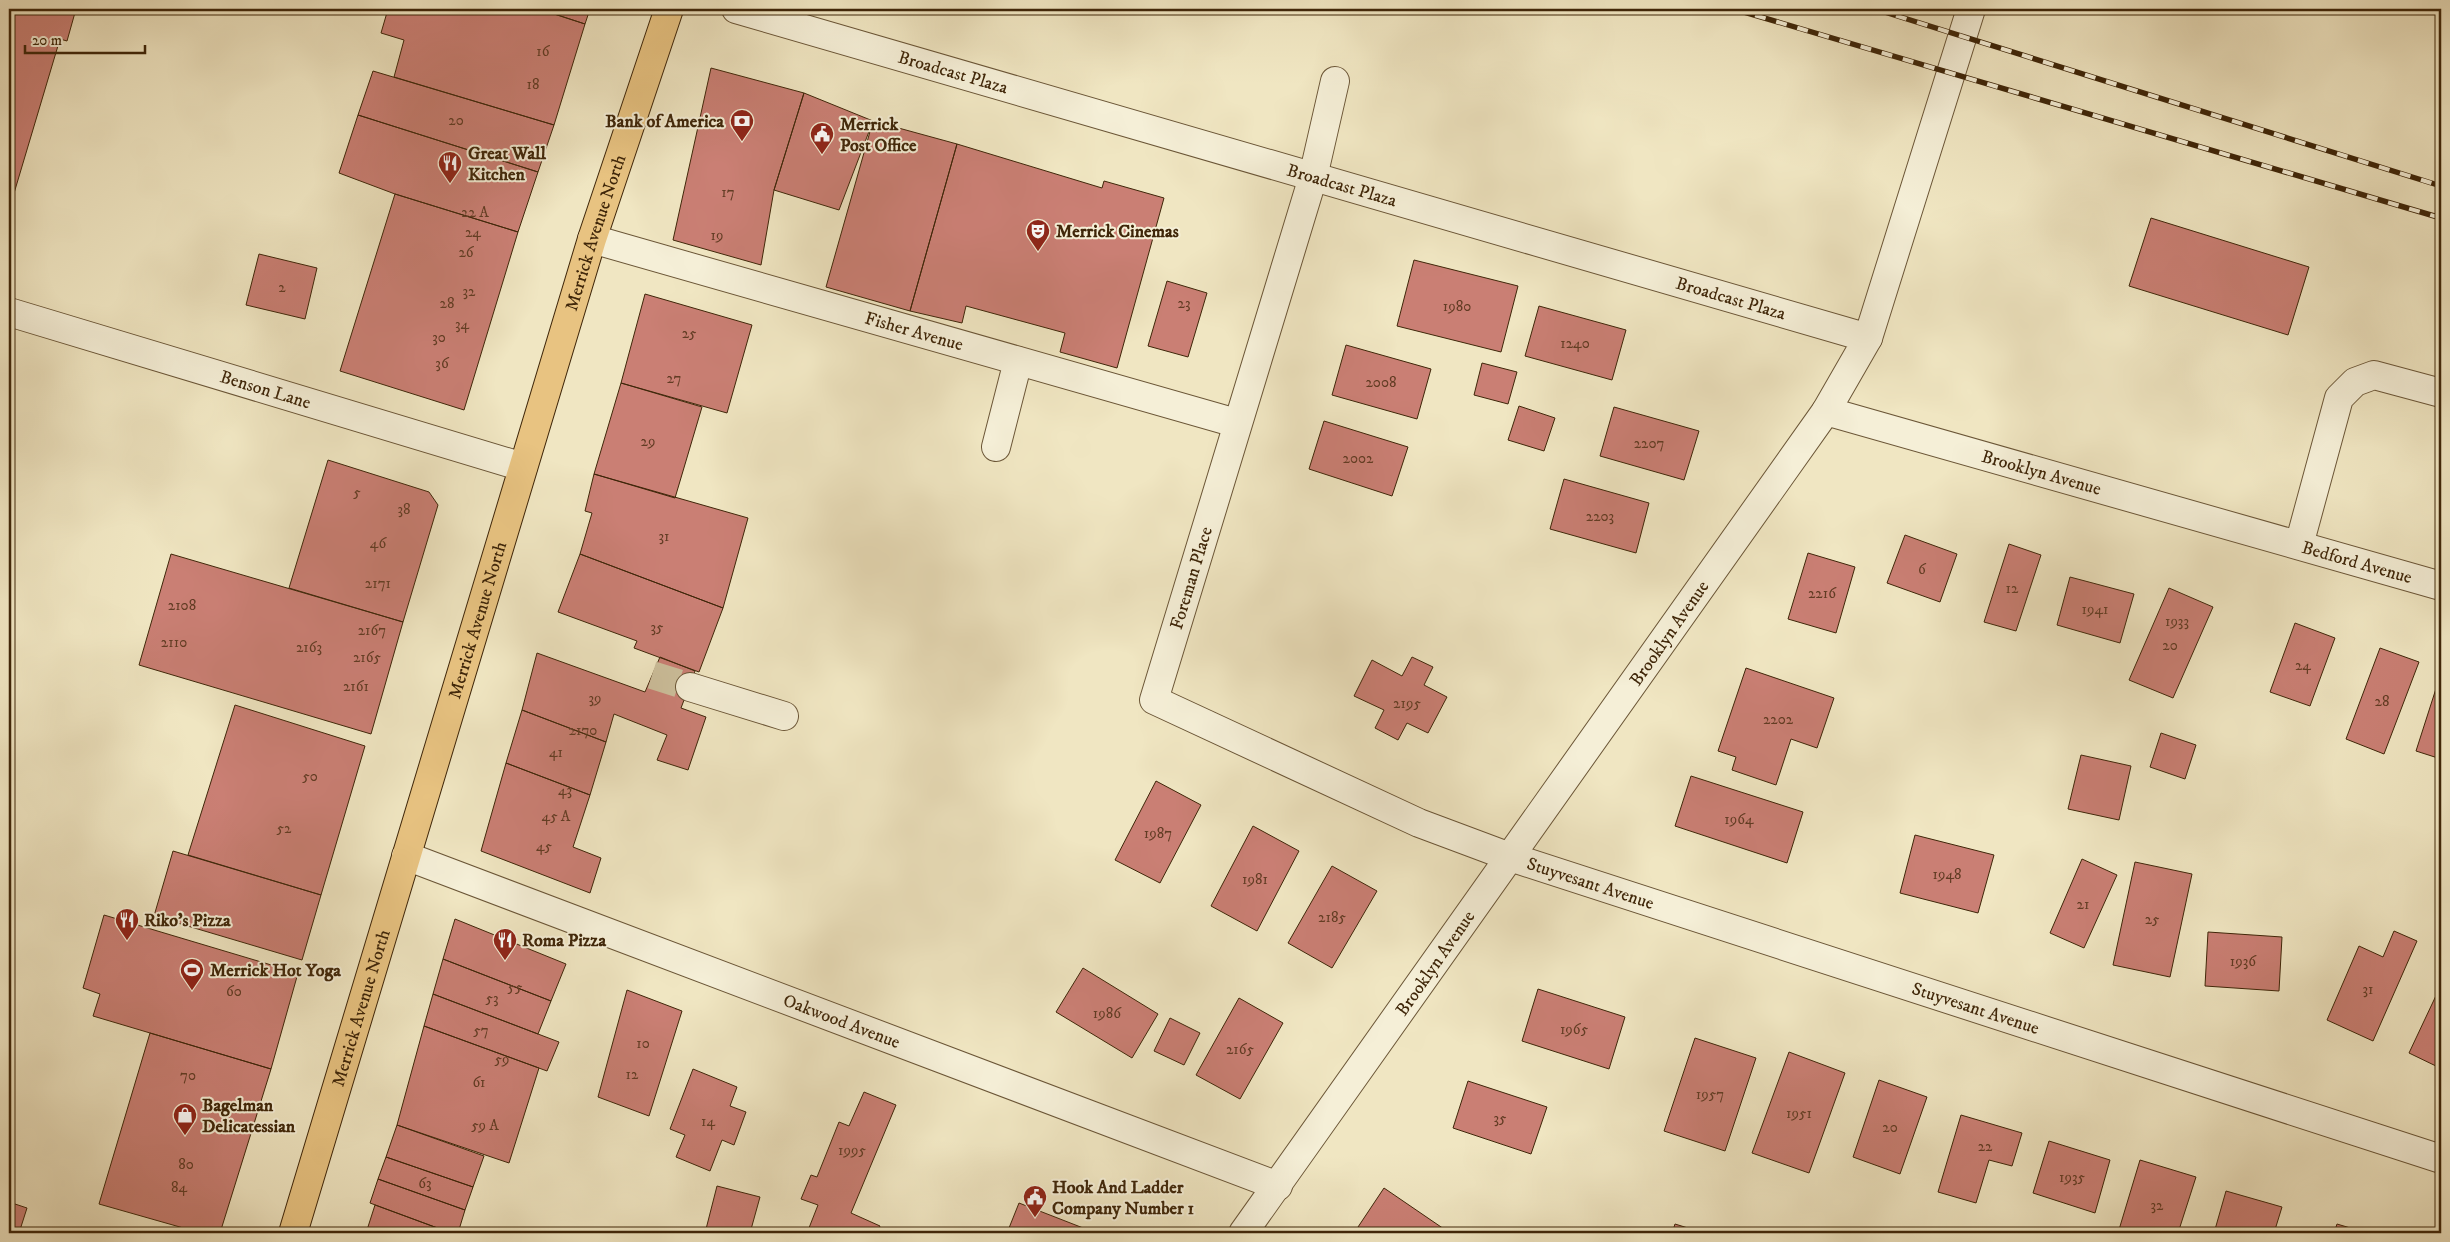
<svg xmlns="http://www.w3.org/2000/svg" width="2450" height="1242" viewBox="0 0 2450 1242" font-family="'IM FELL DW Pica',serif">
<rect width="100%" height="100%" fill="#f0e6c2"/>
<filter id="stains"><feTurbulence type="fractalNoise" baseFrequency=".004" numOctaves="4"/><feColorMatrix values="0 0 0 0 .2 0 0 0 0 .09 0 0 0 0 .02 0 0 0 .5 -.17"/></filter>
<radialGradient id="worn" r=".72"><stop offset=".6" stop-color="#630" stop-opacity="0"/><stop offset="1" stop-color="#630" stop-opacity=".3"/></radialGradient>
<path fill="#ca7f74" stroke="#3f2609" d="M 9,9 L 76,9 L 67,41 L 60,39 L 9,210 Z
M 388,9 L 539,9 L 585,24 L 554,125 L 394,77 L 404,40 L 381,33 Z
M 539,9 L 590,9 L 585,24 Z
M 711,68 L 804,93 L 774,190 L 761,265 L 673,240 Z
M 373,71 L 554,125 L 538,172 L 358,115 Z
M 804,93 L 873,121 L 839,210 L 774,190 Z
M 358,115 L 538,172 L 518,232 L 395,194 L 339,173 Z
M 873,121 L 957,144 L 910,311 L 826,287 Z
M 957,144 L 1102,188 L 1104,181 L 1164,198 L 1117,368 L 1060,352 L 1065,333 L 966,306 L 962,323 L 910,311 Z
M 395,194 L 518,232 L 464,410 L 340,371 Z
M 2151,218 L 2309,267 L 2288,335 L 2129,286 Z
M 259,254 L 317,268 L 305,319 L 246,305 Z
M 1414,260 L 1518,286 L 1501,352 L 1397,326 Z
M 1167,281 L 1207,293 L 1188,357 L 1148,346 Z
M 645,294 L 752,325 L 727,413 L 621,383 Z
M 1539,306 L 1626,330 L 1612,380 L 1525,356 Z
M 1346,345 L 1431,369 L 1417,419 L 1332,395 Z
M 1482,363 L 1517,372 L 1508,404 L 1474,395 Z
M 621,383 L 702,407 L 675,498 L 594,474 Z
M 1519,406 L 1555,418 L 1544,451 L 1508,440 Z
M 1614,407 L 1699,431 L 1684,480 L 1600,456 Z
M 1324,421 L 1408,447 L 1392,496 L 1309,469 Z
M 328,460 L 429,492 L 438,505 L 403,622 L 289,588 Z
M 594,474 L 748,518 L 723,608 L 580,554 L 592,513 L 585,511 Z
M 1564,479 L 1649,503 L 1636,553 L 1550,529 Z
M 1905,535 L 1957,554 L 1940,602 L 1887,583 Z
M 2009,544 L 2041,555 L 2016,631 L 1984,622 Z
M 1808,553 L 1855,567 L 1836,633 L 1788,619 Z
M 171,554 L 403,622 L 371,734 L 139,665 Z
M 580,554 L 723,608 L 699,672 L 634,648 L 637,641 L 558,612 Z
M 2070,577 L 2134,594 L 2120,643 L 2057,625 Z
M 2169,588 L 2213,607 L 2173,698 L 2129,680 Z
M 2295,623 L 2335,638 L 2310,706 L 2270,692 Z
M 2380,648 L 2419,662 L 2384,754 L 2346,739 Z
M 537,653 L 645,692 L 660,657 L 695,671 L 681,708 L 706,717 L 688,770 L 657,760 L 667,735 L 614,714 L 606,742 L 522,710 Z
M 1412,657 L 1433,667 L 1424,685 L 1447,697 L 1428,733 L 1407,723 L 1398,740 L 1375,728 L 1384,710 L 1354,696 L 1372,660 L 1402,676 Z
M 1746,668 L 1834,698 L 1817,748 L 1791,739 L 1776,785 L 1732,770 L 1736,757 L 1718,751 Z
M 2441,673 L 2441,759 L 2416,751 Z
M 235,705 L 365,746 L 321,895 L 188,855 Z
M 522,710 L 606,742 L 590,795 L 506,763 Z
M 2161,733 L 2196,745 L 2185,779 L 2150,767 Z
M 2081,755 L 2131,766 L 2119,820 L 2068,809 Z
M 506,763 L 590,795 L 573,847 L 601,858 L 590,893 L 481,851 Z
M 1691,776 L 1803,812 L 1787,863 L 1675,826 Z
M 1156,781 L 1201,805 L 1160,883 L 1115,860 Z
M 1253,826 L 1299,851 L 1257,931 L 1211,906 Z
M 1915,835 L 1994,855 L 1978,913 L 1900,893 Z
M 173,851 L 321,895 L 302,960 L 154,916 Z
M 2082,859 L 2117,875 L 2084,948 L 2050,933 Z
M 2135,862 L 2192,874 L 2170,977 L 2113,965 Z
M 1332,866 L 1377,891 L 1332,968 L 1288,943 Z
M 104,915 L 298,973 L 271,1069 L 93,1016 L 100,994 L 83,988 Z
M 455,919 L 566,964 L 551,1001 L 443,959 Z
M 2394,931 L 2417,941 L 2373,1041 L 2327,1020 L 2359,946 L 2383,957 Z
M 2208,932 L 2282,937 L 2279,991 L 2205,986 Z
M 443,959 L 551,1001 L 538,1034 L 433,994 Z
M 1083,968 L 1158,1014 L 1132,1058 L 1056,1012 Z
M 2441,985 L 2441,1060 L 2438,1067 L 2409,1053 Z
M 1538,989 L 1625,1017 L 1609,1069 L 1522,1041 Z
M 627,990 L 682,1011 L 649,1116 L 598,1097 Z
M 433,994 L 559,1042 L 547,1071 L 424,1026 Z
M 1239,998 L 1283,1023 L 1240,1099 L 1196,1075 Z
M 1170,1018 L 1200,1033 L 1184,1065 L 1154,1051 Z
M 424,1026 L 539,1068 L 509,1163 L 397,1125 Z
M 150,1033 L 271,1069 L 220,1233 L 201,1233 L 99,1204 Z
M 1695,1038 L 1756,1058 L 1725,1151 L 1664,1131 Z
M 1789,1052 L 1845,1073 L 1809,1173 L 1752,1153 Z
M 693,1069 L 737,1087 L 730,1106 L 746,1112 L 734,1145 L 722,1140 L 710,1171 L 676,1157 L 685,1135 L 670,1129 Z
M 1879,1080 L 1927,1097 L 1900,1174 L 1853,1157 Z
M 1468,1081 L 1547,1107 L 1531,1154 L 1453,1128 Z
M 864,1092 L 896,1105 L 851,1213 L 880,1226 L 877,1233 L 807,1233 L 818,1205 L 801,1199 L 811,1175 L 817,1177 L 839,1122 L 849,1126 Z
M 1961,1115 L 2022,1133 L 2012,1166 L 1989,1160 L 1976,1203 L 1938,1192 Z
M 397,1125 L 484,1156 L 473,1187 L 386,1157 Z
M 2049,1141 L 2110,1160 L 2095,1213 L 2033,1193 Z
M 386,1157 L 473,1187 L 465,1210 L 378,1179 Z
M 2140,1160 L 2196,1177 L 2178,1233 L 2118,1233 Z
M 378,1179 L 465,1210 L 458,1233 L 451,1233 L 370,1203 Z
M 717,1186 L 760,1197 L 750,1233 L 705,1233 Z
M 1384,1188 L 1444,1229 L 1441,1233 L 1354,1233 Z
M 2226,1191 L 2282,1207 L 2274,1233 L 2214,1233 Z
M 9,1202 L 27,1208 L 19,1233 L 9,1233 Z
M 1019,1203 L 1096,1233 L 1007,1233 Z
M 375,1205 L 451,1233 L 366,1233 Z
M 1675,1224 L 1704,1233 L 1672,1233 Z
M 2337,1224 L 2367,1233 L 2334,1233 Z"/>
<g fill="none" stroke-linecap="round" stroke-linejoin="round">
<path stroke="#cdc09d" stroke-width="28" stroke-dasharray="28 14" stroke-linecap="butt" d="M 652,675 L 690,687"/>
<g stroke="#6b5637" stroke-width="30">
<g id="minor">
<path id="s1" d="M 736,9 L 1868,338 L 1826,411 L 1243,1233"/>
<path id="s2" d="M 1335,81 L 1313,177 L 1154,700 L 1419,823 L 1510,857 L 2441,1159"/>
<path id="s3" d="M 592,239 L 1236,423"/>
<path id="s4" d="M 9,312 L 523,467"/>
<path d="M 1868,338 L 1971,9"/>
<path id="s5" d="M 1826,411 L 2441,586"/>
<path d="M 996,447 L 1018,361"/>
<path d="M 2299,545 L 2339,398 L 2355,382 L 2374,375 L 2441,393"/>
<path d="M 690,687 L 784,716"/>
<path id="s6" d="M 406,856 L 1278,1186"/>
</g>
</g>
<g stroke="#3f2609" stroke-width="30">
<g id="major">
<path id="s7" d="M 293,1233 L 592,239 L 669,9"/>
</g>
</g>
<use href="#minor" stroke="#f5efd7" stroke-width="28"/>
<use href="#major" stroke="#e8c381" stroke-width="28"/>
<g stroke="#3f2609" stroke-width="5.5">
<path id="rail" d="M 1734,9 L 2441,218
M 1875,9 L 2441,186"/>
</g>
<use href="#rail" stroke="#f5efd7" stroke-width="4" stroke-dasharray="11" stroke-linecap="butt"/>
</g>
<defs>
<g id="bank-pin" transform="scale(1.25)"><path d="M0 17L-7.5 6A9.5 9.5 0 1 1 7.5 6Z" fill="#8f2418" stroke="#f5efd7"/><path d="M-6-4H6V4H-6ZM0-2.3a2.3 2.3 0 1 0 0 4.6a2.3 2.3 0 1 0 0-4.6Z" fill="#fff"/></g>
<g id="civic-pin" transform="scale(1.25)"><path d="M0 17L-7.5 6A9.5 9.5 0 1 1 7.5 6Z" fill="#8f2418" stroke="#f5efd7"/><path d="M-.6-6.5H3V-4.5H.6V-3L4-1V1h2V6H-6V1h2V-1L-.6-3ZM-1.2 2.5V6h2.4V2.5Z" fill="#fff"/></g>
<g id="restaurant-pin" transform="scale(1.25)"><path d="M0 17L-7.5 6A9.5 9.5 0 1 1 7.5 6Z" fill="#8f2418" stroke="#f5efd7"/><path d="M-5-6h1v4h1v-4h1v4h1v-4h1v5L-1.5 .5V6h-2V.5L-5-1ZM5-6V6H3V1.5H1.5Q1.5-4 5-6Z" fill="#fff"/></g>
<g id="theatre-pin" transform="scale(1.25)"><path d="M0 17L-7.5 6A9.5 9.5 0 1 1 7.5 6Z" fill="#8f2418" stroke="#f5efd7"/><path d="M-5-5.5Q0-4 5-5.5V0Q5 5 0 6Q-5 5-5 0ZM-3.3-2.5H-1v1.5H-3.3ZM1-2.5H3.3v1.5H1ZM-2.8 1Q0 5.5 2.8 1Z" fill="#fff"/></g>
<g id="stadium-pin" transform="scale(1.25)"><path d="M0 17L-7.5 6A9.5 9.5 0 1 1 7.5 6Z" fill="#8f2418" stroke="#f5efd7"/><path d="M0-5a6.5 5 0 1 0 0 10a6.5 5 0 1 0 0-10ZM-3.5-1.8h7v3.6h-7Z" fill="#fff"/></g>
<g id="shop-pin" transform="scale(1.25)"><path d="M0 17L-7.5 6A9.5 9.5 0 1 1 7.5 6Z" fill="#8f2418" stroke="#f5efd7"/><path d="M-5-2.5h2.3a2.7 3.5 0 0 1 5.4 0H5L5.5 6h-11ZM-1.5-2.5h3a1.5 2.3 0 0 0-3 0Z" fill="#fff"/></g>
</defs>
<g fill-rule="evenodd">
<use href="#bank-pin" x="742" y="121"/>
<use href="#civic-pin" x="822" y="134"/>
<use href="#restaurant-pin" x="450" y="163"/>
<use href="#theatre-pin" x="1038" y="231"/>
<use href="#restaurant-pin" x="127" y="920"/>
<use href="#restaurant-pin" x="505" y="940"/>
<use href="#stadium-pin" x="192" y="970"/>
<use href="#shop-pin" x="185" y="1115"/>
<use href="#civic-pin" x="1035" y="1197"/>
</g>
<g text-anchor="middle" stroke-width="4" stroke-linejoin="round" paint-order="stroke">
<g font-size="15" fill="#623c24">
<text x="543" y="56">16</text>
<text x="533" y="89">18</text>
<text x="456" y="125">20</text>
<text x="728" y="197">17</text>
<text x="475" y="217">22 A</text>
<text x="473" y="237">24</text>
<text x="717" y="240">19</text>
<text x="466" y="257">26</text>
<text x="282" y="292">2</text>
<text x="469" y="296">32</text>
<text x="447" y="308">28</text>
<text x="1184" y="308">23</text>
<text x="1457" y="311">1980</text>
<text x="462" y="329">34</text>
<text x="689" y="338">25</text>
<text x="439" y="342">30</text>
<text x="1575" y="348">1240</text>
<text x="442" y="368">36</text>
<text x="674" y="383">27</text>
<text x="1381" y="387">2008</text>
<text x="648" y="446">29</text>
<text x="1649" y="448">2207</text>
<text x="1358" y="463">2002</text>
<text x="357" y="497">5</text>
<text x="404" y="514">38</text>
<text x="1600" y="521">2203</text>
<text x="664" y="541">31</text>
<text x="378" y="548">46</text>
<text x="1922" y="574">6</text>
<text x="378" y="588">2171</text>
<text x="2012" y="593">12</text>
<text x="1822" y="598">2216</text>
<text x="182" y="610">2108</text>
<text x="2095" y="614">1941</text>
<text x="2177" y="626">1933</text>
<text x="657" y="632">35</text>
<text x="372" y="635">2167</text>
<text x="174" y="647">2110</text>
<text x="2170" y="650">20</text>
<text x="309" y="652">2163</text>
<text x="367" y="662">2165</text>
<text x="2303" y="670">24</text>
<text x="356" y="691">2161</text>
<text x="595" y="703">39</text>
<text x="2382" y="706">28</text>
<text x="1407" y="708">2195</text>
<text x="1778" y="724">2202</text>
<text x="583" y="735">2170</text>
<text x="556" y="757">41</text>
<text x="310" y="781">50</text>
<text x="565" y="795">43</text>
<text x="556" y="821">45 A</text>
<text x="1739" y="824">1964</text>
<text x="284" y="833">52</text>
<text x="1158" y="838">1987</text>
<text x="544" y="851">45</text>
<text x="1947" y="879">1948</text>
<text x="1255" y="884">1981</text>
<text x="2083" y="909">21</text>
<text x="1332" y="922">2185</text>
<text x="2152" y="924">25</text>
<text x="2243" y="966">1936</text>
<text x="515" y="992">55</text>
<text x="2368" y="994">31</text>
<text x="234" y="996">60</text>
<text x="492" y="1003">53</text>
<text x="1107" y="1018">1986</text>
<text x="1574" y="1034">1965</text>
<text x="481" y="1035">57</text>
<text x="643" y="1048">10</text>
<text x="1240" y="1054">2165</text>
<text x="502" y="1064">59</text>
<text x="632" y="1079">12</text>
<text x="188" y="1080">70</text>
<text x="479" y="1087">61</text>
<text x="1710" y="1099">1957</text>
<text x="1799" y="1118">1951</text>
<text x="1500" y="1123">35</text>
<text x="708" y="1126">14</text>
<text x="485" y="1130">59 A</text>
<text x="1890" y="1132">20</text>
<text x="1985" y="1151">22</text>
<text x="852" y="1155">1995</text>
<text x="186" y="1169">80</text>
<text x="2072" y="1182">1935</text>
<text x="425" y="1188">63</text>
<text x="179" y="1192">84</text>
<text x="2157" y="1210">32</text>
</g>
<g font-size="18" fill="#3f2609" stroke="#f5efd7">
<text dy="6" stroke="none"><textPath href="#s1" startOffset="226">Broadcast Plaza</textPath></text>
<text dy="6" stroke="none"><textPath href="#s1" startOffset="631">Broadcast Plaza</textPath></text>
<text dy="6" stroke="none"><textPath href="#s7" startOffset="1045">Merrick Avenue North</textPath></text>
<text dy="6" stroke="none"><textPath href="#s1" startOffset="1036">Broadcast Plaza</textPath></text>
<text dy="6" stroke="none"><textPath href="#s3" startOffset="335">Fisher Avenue</textPath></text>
<text dy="6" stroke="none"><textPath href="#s4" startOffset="268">Benson Lane</textPath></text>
<text dy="6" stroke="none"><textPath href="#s5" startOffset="224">Brooklyn Avenue</textPath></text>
<text dy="6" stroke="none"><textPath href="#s5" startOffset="552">Bedford Avenue</textPath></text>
<text transform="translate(1191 578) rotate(-73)" y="6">Foreman Place</text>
<text dy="6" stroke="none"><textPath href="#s7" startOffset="640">Merrick Avenue North</textPath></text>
<text transform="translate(1669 633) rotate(-55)" y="6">Brooklyn Avenue</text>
<text dy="6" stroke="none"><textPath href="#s2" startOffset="1119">Stuyvesant Avenue</textPath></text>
<text transform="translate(1435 963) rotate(-55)" y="6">Brooklyn Avenue</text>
<text dy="6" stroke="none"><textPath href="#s7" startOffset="235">Merrick Avenue North</textPath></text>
<text dy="6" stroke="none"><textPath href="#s2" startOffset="1524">Stuyvesant Avenue</textPath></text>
<text dy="6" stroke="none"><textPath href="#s6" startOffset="466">Oakwood Avenue</textPath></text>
</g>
<g font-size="18" font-weight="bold" fill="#3f2609" stroke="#f5efd7" text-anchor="start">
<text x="724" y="127" text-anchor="end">Bank of America</text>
<text x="840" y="130">Merrick<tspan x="840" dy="21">Post Office</tspan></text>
<text x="468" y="159">Great Wall<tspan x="468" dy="21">Kitchen</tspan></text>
<text x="1056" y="237">Merrick Cinemas</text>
<text x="144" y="926">Riko's Pizza</text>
<text x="522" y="946">Roma Pizza</text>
<text x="210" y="976">Merrick Hot Yoga</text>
<text x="202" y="1111">Bagelman<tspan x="202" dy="21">Delicatessian</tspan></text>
<text x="1052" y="1193">Hook And Ladder<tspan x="1052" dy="21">Company Number 1</tspan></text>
</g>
</g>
<rect width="2450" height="1242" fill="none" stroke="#f0e6c2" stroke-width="30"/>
<rect x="10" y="10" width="2430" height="1222" fill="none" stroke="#3f2609" stroke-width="2.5"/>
<rect x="15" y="15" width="2420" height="1212" fill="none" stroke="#3f2609"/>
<path d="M25 45v8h120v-8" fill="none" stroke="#3f2609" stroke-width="2.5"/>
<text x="32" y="45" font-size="15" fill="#3f2609" stroke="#f5efd7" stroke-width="4" paint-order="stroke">20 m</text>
<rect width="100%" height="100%" filter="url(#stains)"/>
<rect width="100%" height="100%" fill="url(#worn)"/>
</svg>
